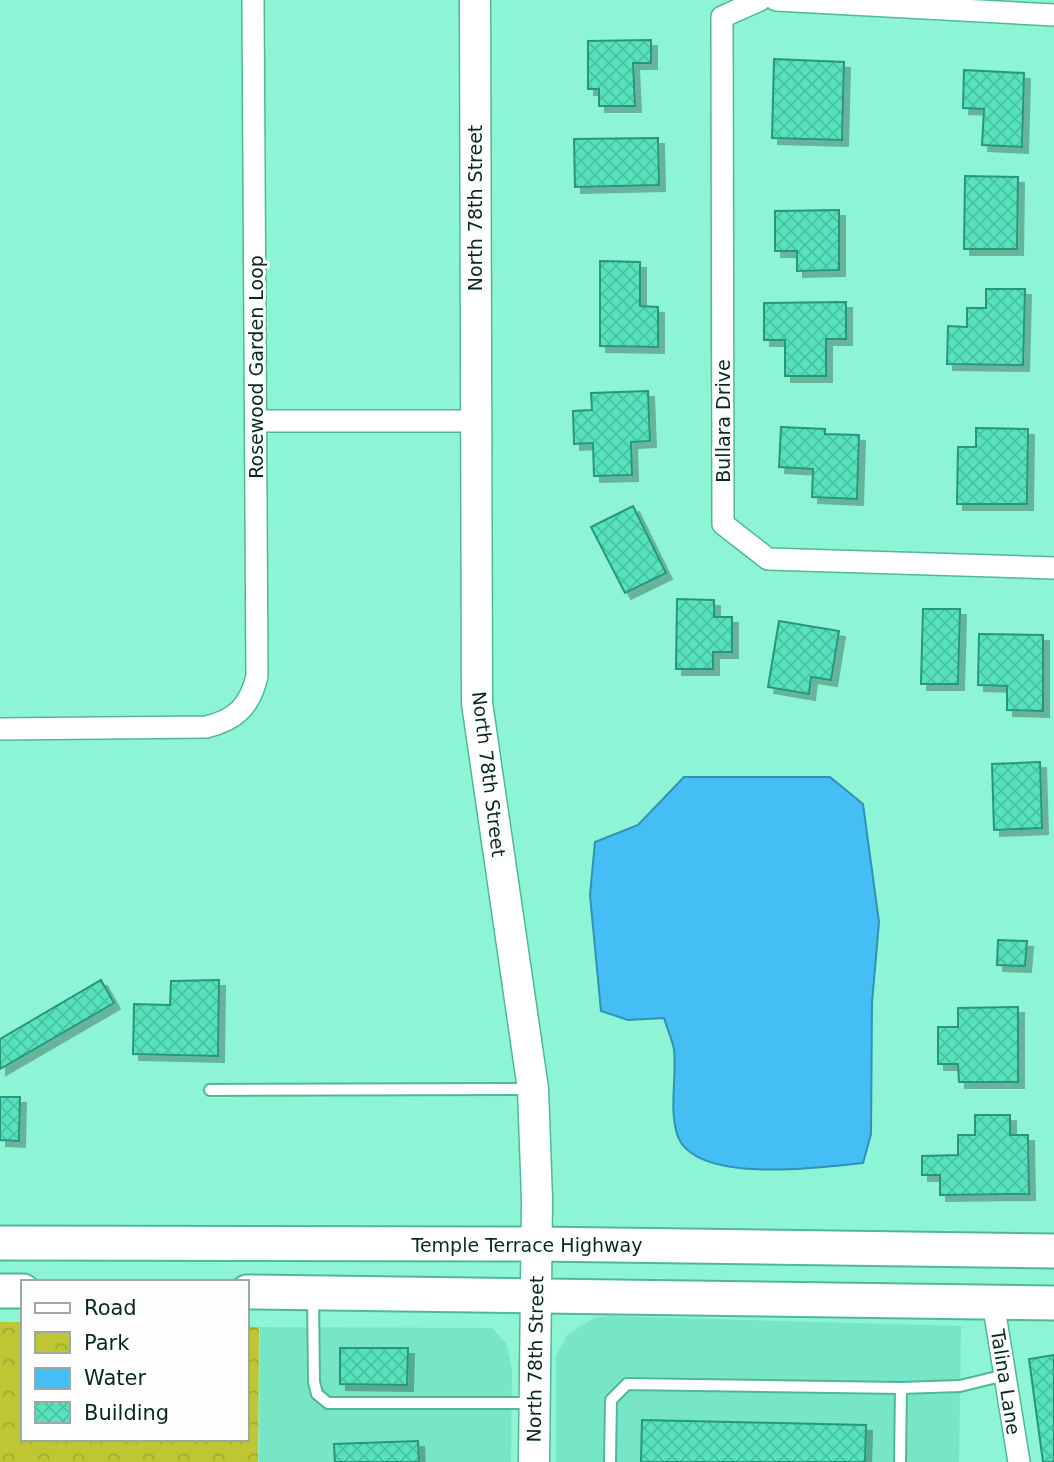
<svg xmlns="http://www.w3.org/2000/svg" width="1054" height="1462" viewBox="0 0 1054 1462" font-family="'DejaVu Sans',sans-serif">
<defs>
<pattern id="park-crowns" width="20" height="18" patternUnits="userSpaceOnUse" patternTransform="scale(1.75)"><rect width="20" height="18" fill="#bec634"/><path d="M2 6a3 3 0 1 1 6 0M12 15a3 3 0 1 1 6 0" fill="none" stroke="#a2aa2e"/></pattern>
<pattern id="building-cross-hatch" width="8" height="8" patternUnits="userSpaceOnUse" patternTransform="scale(1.75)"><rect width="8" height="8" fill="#57e2bd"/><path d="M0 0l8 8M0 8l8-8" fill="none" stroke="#4ac2a2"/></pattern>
<filter id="shadow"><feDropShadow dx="6" dy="6" stdDeviation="0" flood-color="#0004"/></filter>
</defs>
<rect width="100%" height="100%" fill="#8df4d5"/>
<path fill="#76e6c6" d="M 607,1316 L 961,1326 L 959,1462 L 556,1462 L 556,1356 L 568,1334 L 594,1318 Z
M 260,1327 L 492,1328 L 506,1343 L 512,1370 L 511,1462 L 259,1462 Z"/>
<path fill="url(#park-crowns)" d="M 0,1322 L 23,1322 L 23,1439 L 247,1439 L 247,1327 L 259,1327 L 258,1462 L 0,1462 Z"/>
<path fill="#45bdf5" stroke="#3291b5" stroke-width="2" d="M 684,777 L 830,777 L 863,804 L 879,922 L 872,1003 L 871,1134 L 863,1163 C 823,1167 693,1186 677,1134 C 669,1107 677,1077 674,1049 C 672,1039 667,1028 664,1018 L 628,1020 L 601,1011 L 590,895 L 595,842 L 638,825 Z"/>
<path fill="url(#building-cross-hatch)" stroke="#27977c" stroke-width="2" filter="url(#shadow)" d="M 651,40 L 651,63 L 633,63 L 635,106 L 599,106 L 599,89 L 588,89 L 588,41 Z
M 774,59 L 844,62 L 842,140 L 772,138 Z
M 964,70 L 1024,73 L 1022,147 L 982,145 L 984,109 L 963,108 Z
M 658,138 L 659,185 L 575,187 L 574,139 Z
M 965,176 L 1018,177 L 1017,249 L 964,249 Z
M 839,210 L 839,270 L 797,271 L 797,251 L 775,251 L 775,211 Z
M 600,261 L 640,262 L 640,306 L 658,307 L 658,347 L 600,346 Z
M 986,289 L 1025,289 L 1023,365 L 947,364 L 948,326 L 967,327 L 967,308 L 986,308 Z
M 846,302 L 846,339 L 826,339 L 826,376 L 785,376 L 785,340 L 764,340 L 764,303 Z
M 648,391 L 650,441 L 631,442 L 632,475 L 594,476 L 593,443 L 574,444 L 573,411 L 592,410 L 591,393 Z
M 781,427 L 825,429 L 825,434 L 859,435 L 857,499 L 812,497 L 813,469 L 779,467 Z
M 976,428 L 1028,429 L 1027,504 L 957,504 L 958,447 L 976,447 Z
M 633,506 L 666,573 L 625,593 L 591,527 Z
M 677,599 L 714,600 L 714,617 L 732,617 L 732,652 L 713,652 L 713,669 L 676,669 Z
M 923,609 L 960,609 L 958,684 L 921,684 Z
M 779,621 L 839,631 L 831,680 L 811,677 L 809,694 L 768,687 Z
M 979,634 L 1043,635 L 1043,711 L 1007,710 L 1007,686 L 978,685 Z
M 1040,762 L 1042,828 L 994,830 L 992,764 Z
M 998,940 L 1027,941 L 1025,966 L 997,965 Z
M 101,980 L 114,1003 L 0,1069 L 0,1039 Z
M 219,980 L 218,1056 L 133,1054 L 134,1004 L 170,1005 L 171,981 Z
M 1018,1007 L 1018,1082 L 959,1082 L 958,1064 L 938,1064 L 938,1027 L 958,1027 L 958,1008 Z
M 0,1097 L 20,1097 L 19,1141 L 0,1140 Z
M 975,1115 L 1010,1115 L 1010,1135 L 1028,1135 L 1029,1194 L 940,1195 L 940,1175 L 922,1175 L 922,1156 L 958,1155 L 958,1135 L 975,1135 Z
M 340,1348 L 408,1348 L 407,1385 L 340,1384 Z
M 1054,1355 L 1054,1462 L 1043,1462 L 1029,1359 Z
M 642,1420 L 866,1425 L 865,1462 L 641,1462 Z
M 418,1441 L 419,1462 L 335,1462 L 334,1444 Z"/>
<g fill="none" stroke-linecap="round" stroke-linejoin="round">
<g stroke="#4fb89c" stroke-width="14">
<path id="lane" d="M 210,1090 L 530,1089
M 313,1295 L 314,1382 L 317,1394 L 328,1403 L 531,1403
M 901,1388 L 960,1386 L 1005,1375
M 610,1462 L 611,1400 L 627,1384 L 901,1388 L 900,1462"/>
</g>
<g stroke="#4fb89c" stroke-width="24">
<path id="street" d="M 760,0 L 722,17 L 723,524 L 768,559 L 1054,568
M 776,0 L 1054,15
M 256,421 L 476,421
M 0,729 L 206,727 C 236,720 250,706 257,676 L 253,0
M 993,1302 L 1019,1462"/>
</g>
<g stroke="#4fb89c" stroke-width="33">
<path id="secondary" d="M 475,0 L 477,703 L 533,1089 L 537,1199 L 534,1462"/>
</g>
<g stroke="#4fb89c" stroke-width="37">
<path id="primary" d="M 0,1243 L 536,1244 L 1054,1251
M 0,1291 L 23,1291
M 247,1292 L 1054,1303"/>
</g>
<use href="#lane" stroke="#fff" stroke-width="10"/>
<use href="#street" stroke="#fff" stroke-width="21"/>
<use href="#secondary" stroke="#fff" stroke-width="30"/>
<use href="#primary" stroke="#fff" stroke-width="33"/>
</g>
<g text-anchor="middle" stroke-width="6" stroke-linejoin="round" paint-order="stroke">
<g font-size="19" fill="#072a21" stroke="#fefefe">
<text transform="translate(475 208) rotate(-90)" y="7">North 78th Street</text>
<text transform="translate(256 367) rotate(-90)" y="7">Rosewood Garden Loop</text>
<text transform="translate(723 421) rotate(-90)" y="7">Bullara Drive</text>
<text transform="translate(489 774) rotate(83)" y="7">North 78th Street</text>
<text x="527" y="1252">Temple Terrace Highway</text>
<text transform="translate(535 1359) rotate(-89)" y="7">North 78th Street</text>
<text transform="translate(1006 1382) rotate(81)" y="7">Talina Lane</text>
</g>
</g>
<rect x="21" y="1280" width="228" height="161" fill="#fefefe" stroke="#9ba9a6" stroke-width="2"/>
<rect x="35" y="1303" width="35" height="10" fill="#ffffff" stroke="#9ba9a6" stroke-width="2"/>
<text x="84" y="1315" font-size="21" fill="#072a21">Road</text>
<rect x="35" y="1332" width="35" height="21" fill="url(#park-crowns)" stroke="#9ba9a6" stroke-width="2"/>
<text x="84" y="1350" font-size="21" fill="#072a21">Park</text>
<rect x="35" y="1368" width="35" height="21" fill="#45bdf5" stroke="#9ba9a6" stroke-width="2"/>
<text x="84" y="1385" font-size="21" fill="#072a21">Water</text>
<rect x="35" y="1402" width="35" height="21" fill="url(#building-cross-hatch)" stroke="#9ba9a6" stroke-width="2"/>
<text x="84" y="1420" font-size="21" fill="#072a21">Building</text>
</svg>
